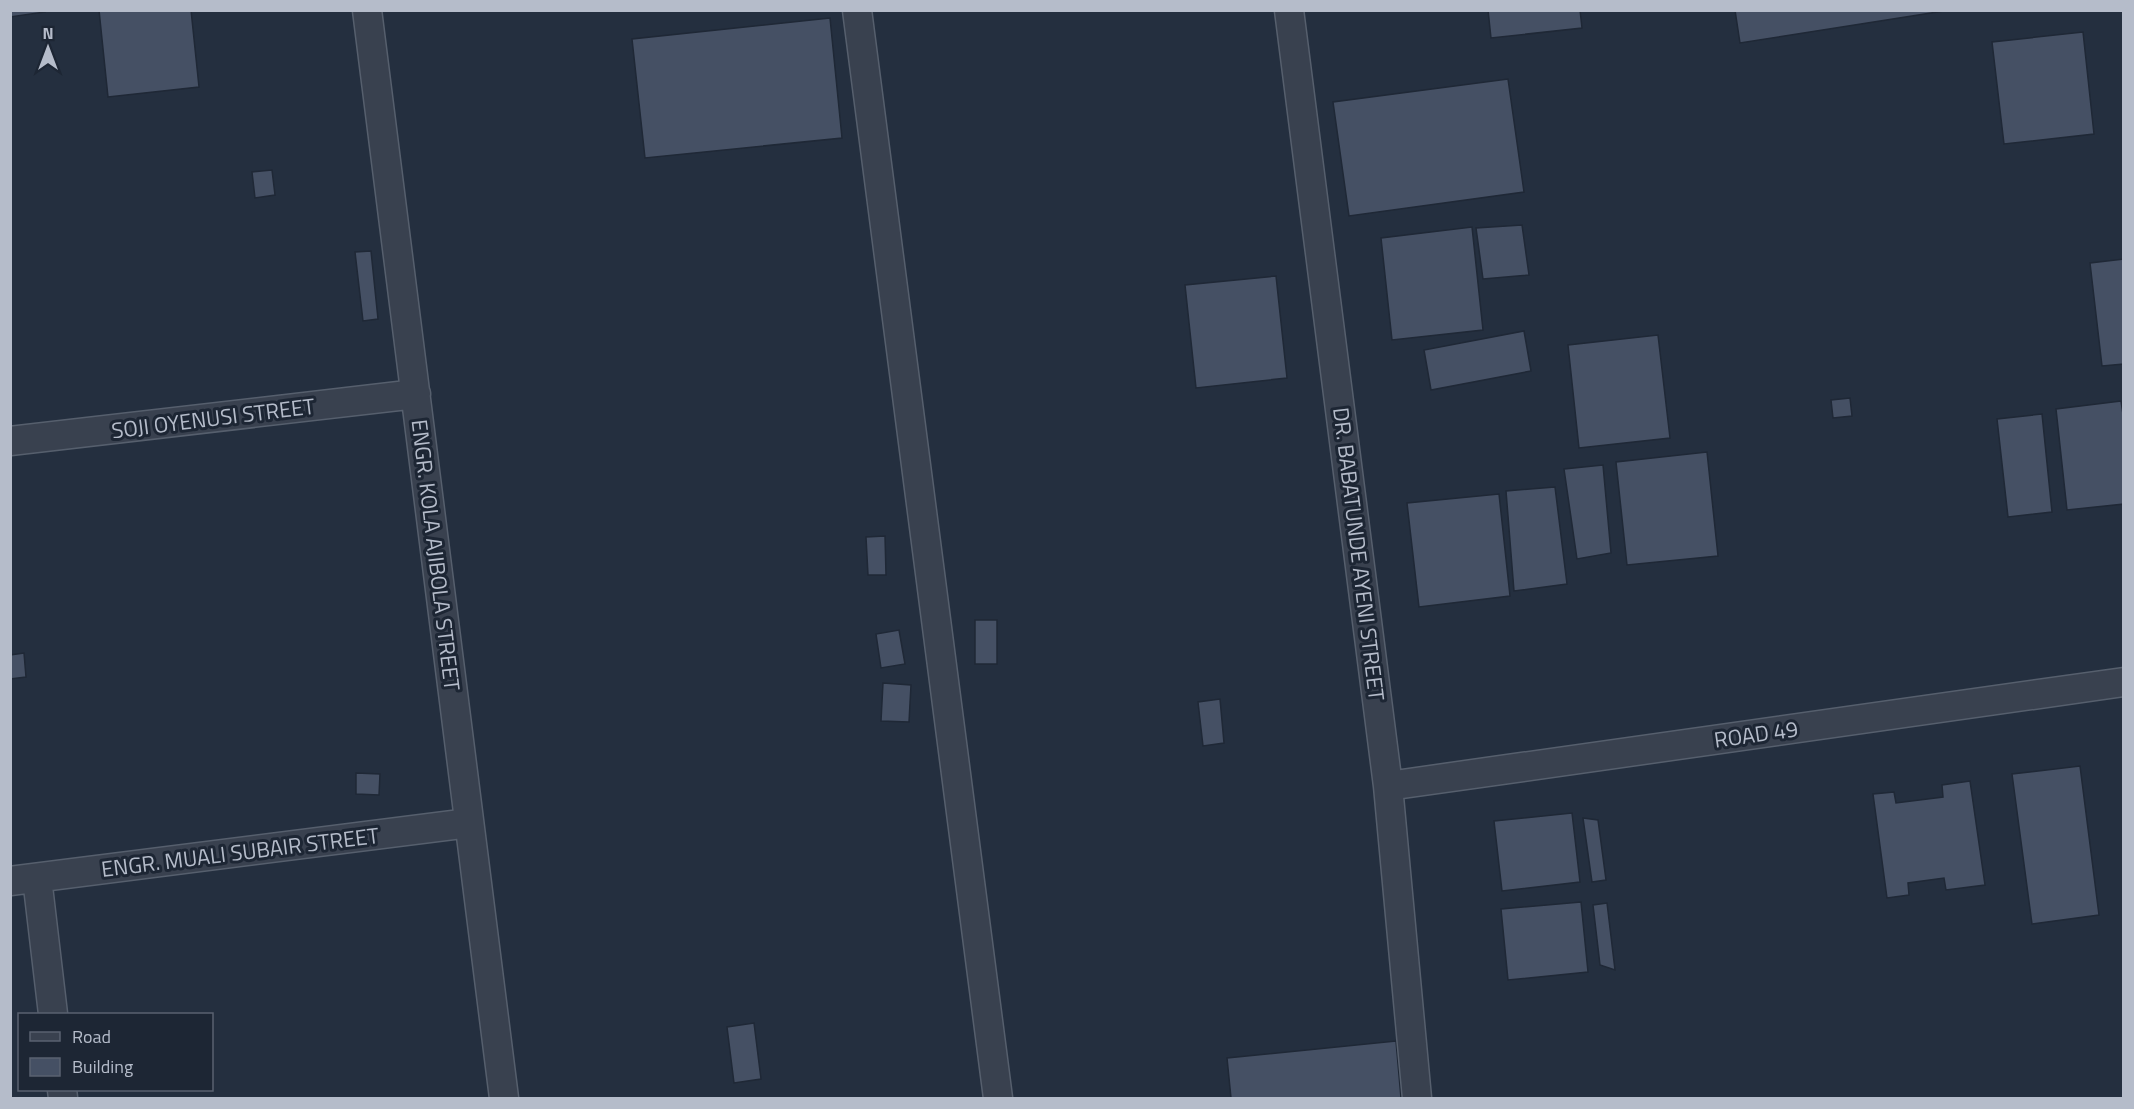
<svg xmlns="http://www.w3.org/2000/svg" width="2134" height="1109" viewBox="0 0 2134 1109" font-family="'Titillium Web',sans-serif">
<rect width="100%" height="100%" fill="#242f3f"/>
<path fill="#455064" stroke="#1f2836" stroke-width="1.5" d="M 10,10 L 44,10 L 45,12 L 10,17 Z
M 99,10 L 191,10 L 199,87 L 108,97 Z
M 1488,10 L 1580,10 L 1582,28 L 1491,38 Z
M 1735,10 L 1950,10 L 1740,43 Z
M 830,18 L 842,138 L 645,158 L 632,39 Z
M 2083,32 L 2094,134 L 2004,144 L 1992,42 Z
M 1508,79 L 1524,192 L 1349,216 L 1333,102 Z
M 272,170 L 275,195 L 255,198 L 252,172 Z
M 1522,225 L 1529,275 L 1483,279 L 1476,228 Z
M 1472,227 L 1483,330 L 1392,340 L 1381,238 Z
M 371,251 L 378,319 L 363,321 L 355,252 Z
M 2124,259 L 2124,364 L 2102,366 L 2090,263 Z
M 1276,276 L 1287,378 L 1196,388 L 1185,285 Z
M 1524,331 L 1531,371 L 1431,390 L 1424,350 Z
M 1658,335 L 1670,438 L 1579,448 L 1568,345 Z
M 1850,398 L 1852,416 L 1833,418 L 1831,400 Z
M 2121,401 L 2124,421 L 2124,504 L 2067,510 L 2056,409 Z
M 2042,414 L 2052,512 L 2008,517 L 1997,419 Z
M 1707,452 L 1718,556 L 1627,565 L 1616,462 Z
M 1603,465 L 1611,553 L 1577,559 L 1564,469 Z
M 1555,487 L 1567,584 L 1514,591 L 1506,491 Z
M 1499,494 L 1510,596 L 1419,607 L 1407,503 Z
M 885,536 L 886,575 L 868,575 L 866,537 Z
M 975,620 L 997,620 L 997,664 L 975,664 Z
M 899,630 L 905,664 L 881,668 L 876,634 Z
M 24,653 L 26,677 L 10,679 L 10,655 Z
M 883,683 L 911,685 L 909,722 L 881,721 Z
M 1220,699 L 1224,743 L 1203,746 L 1198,702 Z
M 2080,766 L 2099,915 L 2032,924 L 2012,774 Z
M 356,773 L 380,774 L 379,795 L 356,794 Z
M 1970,781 L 1985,885 L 1946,890 L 1944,878 L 1908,883 L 1909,895 L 1887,898 L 1873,794 L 1894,792 L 1896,803 L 1943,797 L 1942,785 Z
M 1572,813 L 1580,882 L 1502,891 L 1494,821 Z
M 1583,818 L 1598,820 L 1606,880 L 1592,882 Z
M 1581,902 L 1588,972 L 1508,980 L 1501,909 Z
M 1607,903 L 1615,970 L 1600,965 L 1593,905 Z
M 754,1023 L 761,1079 L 734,1083 L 727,1027 Z
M 1396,1041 L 1401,1098 L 1231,1098 L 1227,1058 Z"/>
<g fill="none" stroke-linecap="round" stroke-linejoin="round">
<g stroke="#565f6d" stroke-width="31">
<path id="minor" d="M 367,10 L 504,1098
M 857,10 L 998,1098
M 1289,10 L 1388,786 L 1417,1098
M 10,441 L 416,394
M 1388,786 L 2124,682
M 37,878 L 53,1014
M 10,881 L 469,823
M 62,1090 L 63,1098"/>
</g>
<use href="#minor" stroke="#39414f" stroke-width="28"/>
</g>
<g text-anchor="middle" stroke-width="6" stroke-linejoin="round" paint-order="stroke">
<g font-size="22" fill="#b5bcca" stroke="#1d2634">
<text transform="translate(213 418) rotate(-7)" y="8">SOJI OYENUSI STREET</text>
<text transform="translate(1359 554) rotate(83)" y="8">DR. BABATUNDE AYENI STREET</text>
<text transform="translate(436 555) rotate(83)" y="8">ENGR. KOLA AJIBOLA STREET</text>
<text transform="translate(1756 734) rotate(-8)" y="8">ROAD 49</text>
<text transform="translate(240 852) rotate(-7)" y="8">ENGR. MUALI SUBAIR STREET</text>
</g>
</g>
<rect width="2134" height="1109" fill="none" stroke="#b5bcca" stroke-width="24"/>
<rect x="18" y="1013" width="195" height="78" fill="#1d2634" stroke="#5a6270" stroke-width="1.5"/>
<rect x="30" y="1032" width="30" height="9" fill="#39414f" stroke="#5a6270" stroke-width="1.5"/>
<text x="72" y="1043" font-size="18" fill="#b5bcca">Road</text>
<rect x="30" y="1058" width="30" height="18" fill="#455064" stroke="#5a6270" stroke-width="1.5"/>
<text x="72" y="1073" font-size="18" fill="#b5bcca">Building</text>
<g transform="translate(48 48)" stroke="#1d2634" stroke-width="4.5" paint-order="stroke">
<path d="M0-4.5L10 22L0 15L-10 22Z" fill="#b5bcca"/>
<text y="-9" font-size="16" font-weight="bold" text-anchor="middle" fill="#b5bcca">N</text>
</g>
</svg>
